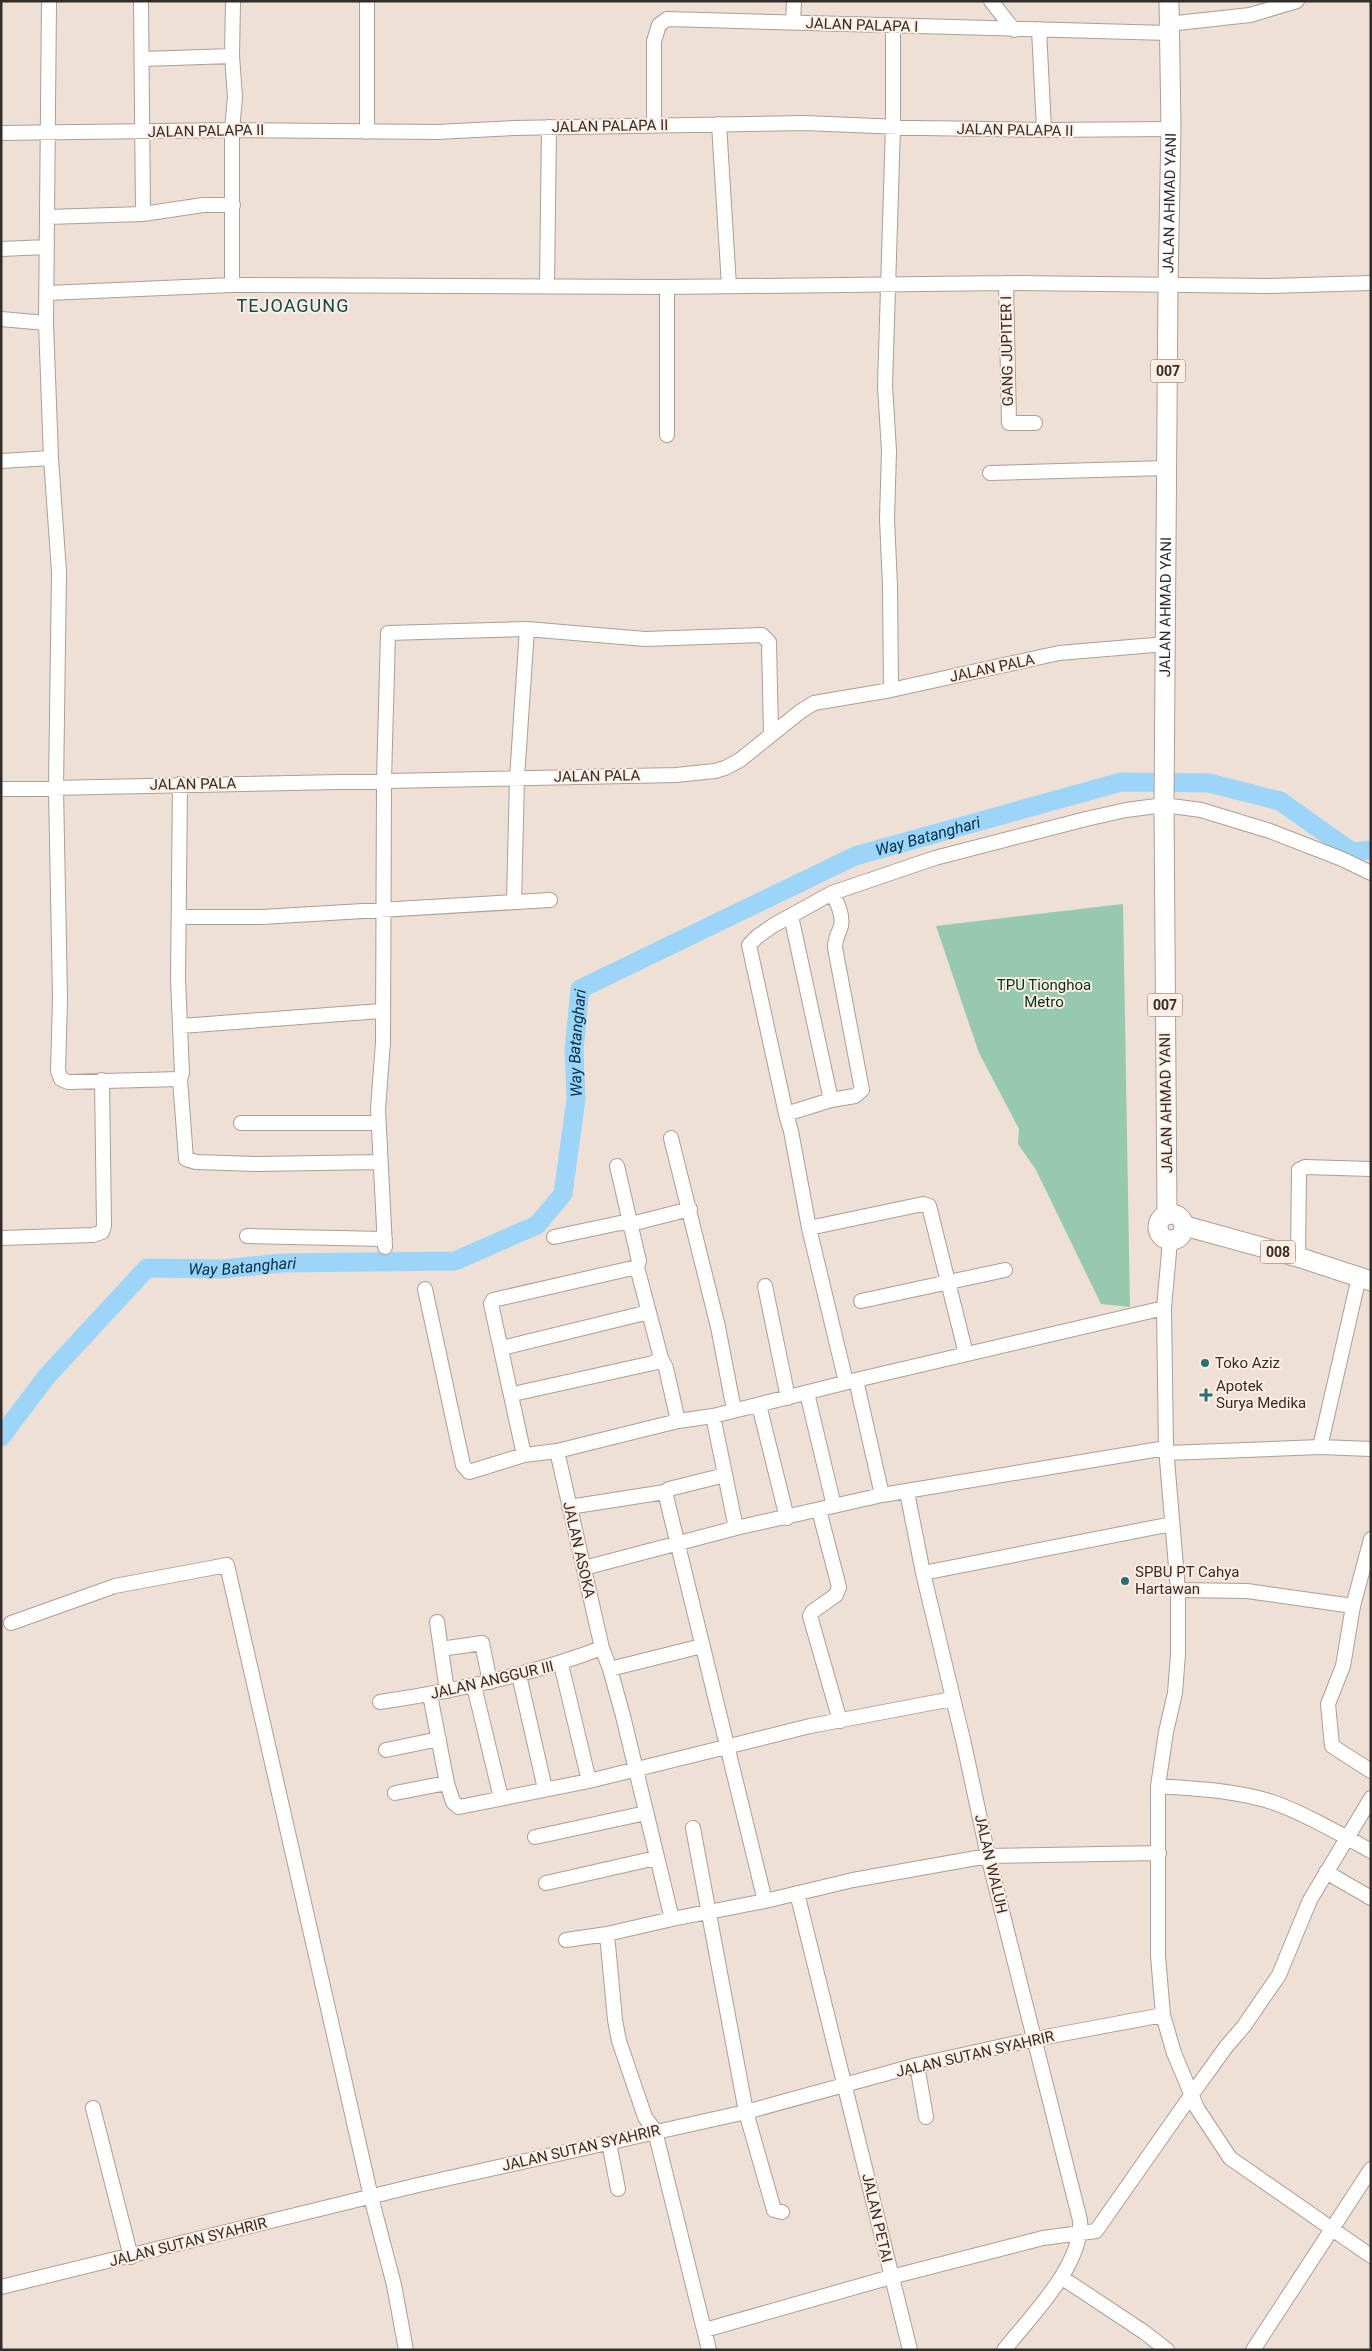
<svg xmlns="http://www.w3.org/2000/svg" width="1372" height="2351" viewBox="0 0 1372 2351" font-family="Roboto,sans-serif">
<rect width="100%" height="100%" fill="#efe0d6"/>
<path fill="#97c9b0" d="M 1123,904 L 1129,1250 L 1130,1307 L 1101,1304 L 1036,1170 L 1018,1144 L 1019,1129 L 979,1053 L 936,926 Z"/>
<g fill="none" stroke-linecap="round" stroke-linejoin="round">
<path stroke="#9cd5f8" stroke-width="19" id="s1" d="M 1,1437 L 47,1376 L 147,1268 L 223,1269 L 282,1263 L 455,1261 L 537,1225 L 563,1194 L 576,1099 L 574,1050 L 580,989 L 855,856 L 1121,782 L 1209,783 L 1280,801 L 1352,852 L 1371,850"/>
<g stroke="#ac9e94" stroke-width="16">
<path id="minor" d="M 49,1 L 46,323 L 51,458 L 59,572 L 56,788 L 60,999 L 58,1071 L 61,1079 L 68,1082 L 180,1079
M 141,1 L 143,214
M 367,1 L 367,132
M 991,1 L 1014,30
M 793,23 L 794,1
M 1168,24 L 1250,15 L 1297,1
M 1039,29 L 1044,130
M 143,59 L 232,56
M 719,124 L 729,286
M 654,125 L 654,41 L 659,25 L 667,19 L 1168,33
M 1,133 L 232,130 L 437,132 L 513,128 L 805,123 L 923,128 L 1044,130 L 1171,129
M 47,217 L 143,214 L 203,205 L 233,205
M 1,249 L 47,247
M 1006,283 L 1009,423 L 1035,423
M 232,285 L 232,130 L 235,97 L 232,56 L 233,1
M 547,285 L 549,127
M 48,293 L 232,285 L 667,287 L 1006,283 L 1268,286 L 1371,283
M 1,319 L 46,323
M 667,435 L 667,287
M 1,461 L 51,458
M 990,473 L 1167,468
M 891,690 L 890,586 L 887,519 L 889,451 L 885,386 L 893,126 L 893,26
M 180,784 L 178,979 L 182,1073 L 180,1079 L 186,1159 L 196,1162 L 257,1164 L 380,1162
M 1,789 L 676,775 L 715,771 L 725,768 L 740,760 L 801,711 L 814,703 L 891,690 L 1059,653 L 1166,644
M 832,893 C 837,902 845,918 840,929 C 837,937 835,939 835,948 L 862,1090 L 855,1096 L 831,1100 L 786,1114 L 791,1131 L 809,1228 L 846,1382
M 514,902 L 517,778 L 527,629
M 791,916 L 831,1100
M 180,917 L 262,917 L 550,900
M 181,1026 L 381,1011
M 786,1114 L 749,945 L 758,936 L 774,925 L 832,893 L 935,858 L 1086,819 L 1126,810 L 1164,805 L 1201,810 L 1270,831 L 1342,859 L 1371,873
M 241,1123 L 378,1123
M 671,1138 L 718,1327 L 734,1410
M 617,1166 L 639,1261 L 637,1267 L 661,1358 L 666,1368 L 678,1421
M 809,1228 L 923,1204 L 929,1206 L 966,1354
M 247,1236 L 385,1239
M 554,1237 L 620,1223 L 631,1224 L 690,1209
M 1,1238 L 93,1235 L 102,1232 L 104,1226 L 102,1080
M 1170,1241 L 1164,1308 L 1166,1448 L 1178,1590 L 1178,1654 L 1175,1693 L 1166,1732 L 1158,1786 L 1158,1956 L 1163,2015 L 1174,2053 L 1197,2108 L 1230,2158 L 1371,2256
M 385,1247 L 378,1109 L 383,1042 L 384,780 L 388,633 L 527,629 L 645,639 L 762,635 L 769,642 L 771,735
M 1298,1257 L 1299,1170 L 1305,1167 L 1371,1169
M 765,1286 L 788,1398
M 425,1289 L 463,1465 L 469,1472 L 524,1455 L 557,1451 L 678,1421 L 713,1416 L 856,1380 L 1164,1308
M 861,1301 L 1005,1270
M 502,1348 L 649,1312
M 856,1380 L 882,1495
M 807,1393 L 834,1506
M 513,1394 L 653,1363 L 661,1358
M 759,1405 L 787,1518
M 713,1416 L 736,1528
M 1320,1447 L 1359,1277
M 557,1451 L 602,1648 L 610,1669 L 623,1716 L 672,1919 L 765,1901 L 853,1880 L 988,1856 L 1159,1853
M 1167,1453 L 1320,1447 L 1371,1449
M 524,1455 L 491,1304 L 493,1300 L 637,1267
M 665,1492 L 765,1901
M 907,1492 L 923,1573 L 964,1744 L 988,1856 L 1080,2220 C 1083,2265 1031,2316 1004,2350
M 569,1507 L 665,1492 L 669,1489 L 725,1475
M 819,1510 L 839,1587 L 836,1595 L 812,1612 L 810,1616 L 840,1721
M 1371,1539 L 1353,1606 L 1343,1666 L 1328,1704 L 1332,1746 L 1371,1771
M 584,1568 L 736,1528 L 882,1495 L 1166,1448
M 923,1573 L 1172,1524
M 1178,1590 L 1247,1591 L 1353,1606
M 437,1622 L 447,1691
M 11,1623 L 115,1586 L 227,1565 L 371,2197 L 394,2285 L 406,2350
M 441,1649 L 482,1643 L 490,1682
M 561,1664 L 589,1781
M 610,1669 L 702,1646
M 519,1675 L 545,1789
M 474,1686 L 501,1798
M 430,1695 L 447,1783 L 453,1802 L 459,1807 L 589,1781 L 810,1726 L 952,1699
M 380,1702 C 456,1691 530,1675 602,1648
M 386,1750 L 439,1739
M 1158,1786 C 1196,1789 1235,1790 1272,1802 C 1302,1812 1342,1835 1371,1851
M 395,1793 L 447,1783
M 693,1828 L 746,2112 L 774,2210 L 782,2212
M 535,1837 L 646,1813
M 1326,1872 L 1371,1898
M 546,1883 L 656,1858
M 797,1893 L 910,2350
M 607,1934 L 615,2020 L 619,2041 L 645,2117 L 655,2131 L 709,2350
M 566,1940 L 607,1934 L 672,1919
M 917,2065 L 926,2117
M 93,2108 L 131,2257
M 609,2143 L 618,2189
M 1061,2277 L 1144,2332 L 1167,2350
M 1,2287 L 418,2185 L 746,2112 L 917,2065 L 1035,2039 L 1163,2015
M 705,2330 L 891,2277 L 1043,2238 L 1096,2231 L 1192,2094 L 1226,2047 L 1244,2026 L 1279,1975 L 1310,1900 L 1371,1798
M 1253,2350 L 1371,2169"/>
</g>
<g stroke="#ac9e94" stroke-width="21">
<g id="major">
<circle cx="1171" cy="1227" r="13"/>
<path id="s2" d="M 1167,1215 L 1164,805 L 1168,285 L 1171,129 L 1169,1"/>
<path d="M 1185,1226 L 1298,1257 L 1371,1281"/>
</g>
</g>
<use href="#minor" stroke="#fff" stroke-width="14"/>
<use href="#major" stroke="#fff" stroke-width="19"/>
</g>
<g fill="#257073" stroke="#fdede3" stroke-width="2">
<circle cx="1205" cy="1363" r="5"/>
<path d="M1203.5 1387.5h5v5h5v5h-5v5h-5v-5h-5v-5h5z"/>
<circle cx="1125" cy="1581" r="5"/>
</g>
<g text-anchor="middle" stroke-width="4" stroke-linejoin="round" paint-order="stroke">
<g fill="#fdede3" stroke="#706762" stroke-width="1">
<rect x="1150.5" y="359.5" width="35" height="23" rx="4"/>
<rect x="1147.5" y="993.5" width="35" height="23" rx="4"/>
<rect x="1260.5" y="1240.5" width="35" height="23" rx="4"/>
</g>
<g font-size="14" font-weight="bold" fill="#332d2a">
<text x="1168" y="376">007</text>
<text x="1165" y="1010">007</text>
<text x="1278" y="1257">008</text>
</g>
<g font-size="15" fill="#332d2a" stroke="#fdede3">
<text transform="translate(862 25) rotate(2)" y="5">JALAN PALAPA I</text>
<text transform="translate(610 126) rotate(-1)" y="5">JALAN PALAPA II</text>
<text transform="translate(1015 130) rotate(1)" y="5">JALAN PALAPA II</text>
<text transform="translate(206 131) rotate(-1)" y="5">JALAN PALAPA II</text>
<text dy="5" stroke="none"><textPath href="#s2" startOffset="1012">JALAN AHMAD YANI</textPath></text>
<text transform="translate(1007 351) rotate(-91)" y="5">GANG JUPITER I</text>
<text dy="5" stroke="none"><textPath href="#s2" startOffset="608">JALAN AHMAD YANI</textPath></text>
<text transform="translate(992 668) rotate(-12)" y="5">JALAN PALA</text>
<text transform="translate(597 776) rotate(-1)" y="5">JALAN PALA</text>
<text transform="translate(193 784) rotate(-1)" y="5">JALAN PALA</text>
<text transform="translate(1166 1103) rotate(-91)" y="5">JALAN AHMAD YANI</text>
<text transform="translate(579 1550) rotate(77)" y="5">JALAN ASOKA</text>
<text transform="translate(492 1680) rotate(-13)" y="5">JALAN ANGGUR III</text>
<text transform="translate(991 1864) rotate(77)" y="5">JALAN WALUH</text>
<text transform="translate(975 2054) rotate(-13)" y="5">JALAN SUTAN SYAHRIR</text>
<text transform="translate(581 2148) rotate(-13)" y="5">JALAN SUTAN SYAHRIR</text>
<text transform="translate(877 2218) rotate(77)" y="5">JALAN PETAI</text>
<text transform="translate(188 2242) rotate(-14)" y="5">JALAN SUTAN SYAHRIR</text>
</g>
<g font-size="15" fill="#003420" stroke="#fdede3">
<text x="1044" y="990">TPU Tionghoa<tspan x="1044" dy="17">Metro</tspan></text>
</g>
<g font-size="15" fill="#332d2a" stroke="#fdede3" text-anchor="start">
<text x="1215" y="1368">Toko Aziz</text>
<text x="1216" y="1391">Apotek<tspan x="1216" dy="17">Surya Medika</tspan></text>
<text x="1135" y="1577">SPBU PT Cahya<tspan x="1135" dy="17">Hartawan</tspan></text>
</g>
<g font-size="16" font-style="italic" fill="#003047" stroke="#fdede3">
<text dy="6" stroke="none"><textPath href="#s1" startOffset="1249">Way Batanghari</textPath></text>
<text dy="6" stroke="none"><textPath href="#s1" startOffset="814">Way Batanghari</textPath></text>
<text dy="6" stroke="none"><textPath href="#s1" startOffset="319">Way Batanghari</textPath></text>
</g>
<g font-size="18" letter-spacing="1" fill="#0b4c4e" stroke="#fdede3">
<text x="293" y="312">TEJOAGUNG</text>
</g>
</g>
<rect width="1372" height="2351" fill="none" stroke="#332d2a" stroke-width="5"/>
</svg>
